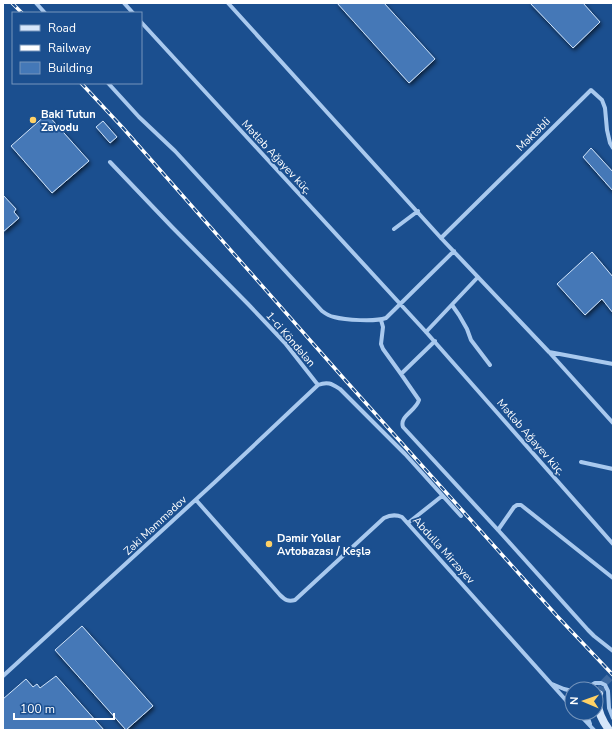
<svg xmlns="http://www.w3.org/2000/svg" width="616" height="733" viewBox="0 0 616 733" font-family="'Nunito Sans',sans-serif">
<defs>
<filter id="shadow"><feDropShadow dx="1.5" dy="2.5" stdDeviation="2" flood-color="#0009"/></filter>
</defs>
<rect width="100%" height="100%" fill="#1b4f8f"/>
<path fill="#4478b7" stroke="#cfe3fa" filter="url(#shadow)" d="M 337,3 L 384,3 L 435,59 L 409,83 Z
M 530,3 L 583,3 L 600,22 L 573,48 Z
M 47,114 L 89,161 L 52,193 L 11,146 Z
M 103,121 L 117,137 L 110,143 L 96,127 Z
M 591,148 L 613,172 L 613,191 L 583,157 Z
M 3,195 L 16,209 L 14,212 L 19,218 L 3,232 Z
M 592,252 L 613,277 L 613,313 L 602,299 L 585,315 L 557,284 Z
M 82,626 L 153,706 L 126,730 L 55,650 Z
M 56,676 L 104,730 L 3,730 L 3,699 L 26,679 L 33,687 L 37,684 L 40,688 Z"/>
<g fill="none" stroke-linecap="round" stroke-linejoin="round">
<path stroke="#3d69a0" stroke-width="8" stroke-dasharray="8 4" stroke-linecap="butt" d="M 599,694 L 604,683 L 613,674"/>
<path stroke="#a9c9ee" stroke-width="4" d="M 36,3 L 45,13
M 124,3 L 133,13
M 228,3 L 441,238 L 549,352 L 613,423
M 141,22 L 426,332 L 613,544
M 108,83 L 139,117 L 175,151 L 322,311 C 326,314 329,316 334,317 C 345,320 375,322 386,318 L 454,251
M 110,162 L 172,227 L 248,304 L 285,343 L 318,385 C 328,381 332,384 340,389 L 405,454 L 461,516
M 394,229 L 418,211
M 441,238 L 591,90 L 602,100 L 605,108 L 607,130 L 610,143 L 613,148
M 452,305 L 459,315 L 467,329 L 471,340 L 490,365
M 381,320 L 383,327 L 381,344 L 383,349 L 401,374 L 419,400 C 416,411 399,416 403,427 L 498,530 L 588,630 L 594,636 L 613,651
M 426,332 L 478,277
M 549,352 L 613,364
M 401,374 L 435,341
M 581,462 L 613,469
M 196,500 L 280,595 C 285,600 288,602 295,600 L 384,518 C 390,515 395,514 402,517 L 572,707
M 408,523 L 442,496
M 498,530 L 514,507 L 517,505 L 521,505 L 613,578
M 3,676 L 215,482 L 318,385
M 552,684 L 564,689 L 572,691
M 585,689 L 595,683 L 601,683 L 605,685 L 608,691 L 609,708 L 613,718
M 578,713 L 594,730
M 586,713 L 590,724"/>
<path stroke="#d6e6fa" stroke-width="8" d="M 599,694 C 595,707 601,719 609,730"/>
<g stroke="#fff" stroke-width="3.5">
<path id="rail" d="M 12,3 L 22,13
M 81,83 L 123,128 L 346,381 L 557,616 L 613,675"/>
</g>
<use href="#rail" stroke="#1b4f8f" stroke-width="2" stroke-dasharray="6" stroke-linecap="butt"/>
</g>
<g fill="#ffd166" stroke="#1b4f8f" stroke-width="1.5">
<circle cx="33" cy="120" r="4"/>
<circle cx="269" cy="544" r="4"/>
</g>
<g text-anchor="middle" stroke-width="3.5" stroke-linejoin="round" paint-order="stroke">
<g font-size="11" font-weight="bold" fill="#fff" stroke="#1b4f8f" text-anchor="start">
<text x="41" y="118">Baki Tutun<tspan x="41" dy="13">Zavodu</tspan></text>
<text x="277" y="542">Dəmir Yollar<tspan x="277" dy="13">Avtobazası / Keşlə</tspan></text>
</g>
<g font-size="11" fill="#fff" stroke="#1b4f8f">
<text transform="translate(533 134) rotate(-45)" y="4">Məktəbli</text>
<text transform="translate(277 157) rotate(47)" y="4">Mətləb Ağayev küç.</text>
<text transform="translate(291 339) rotate(49)" y="4">1-ci Köndələn</text>
<text transform="translate(531 437) rotate(49)" y="4">Mətləb Ağayev küç.</text>
<text transform="translate(155 525) rotate(-43)" y="4">Zəki Məmmədov</text>
<text transform="translate(444 550) rotate(48)" y="4">Abdulla Mirzəyev</text>
</g>
</g>
<rect width="616" height="733" fill="none" stroke="#ffffff" stroke-width="8"/>
<rect x="12" y="12" width="130" height="72" fill="#1b4f8f" stroke="#7695bc"/>
<rect x="20" y="25" width="20" height="6" fill="#d6e6fa" stroke="#7695bc"/>
<text x="48" y="32" font-size="12" fill="#ffffff">Road</text>
<rect x="20" y="45" width="20" height="6" fill="#ffffff" stroke="#7695bc"/>
<text x="48" y="52" font-size="12" fill="#ffffff">Railway</text>
<rect x="20" y="62" width="20" height="12" fill="#4478b7" stroke="#7695bc"/>
<text x="48" y="72" font-size="12" fill="#ffffff">Building</text>
<g transform="translate(584 701) rotate(272)"><circle r="19" fill="#1b4f8f" stroke="#7695bc"/>
<path d="M0-3L7 15L0 10L-7 15Z" fill="#ffd166"/>
<text y="-6" font-size="11" font-weight="bold" text-anchor="middle" fill="#ffffff">N</text>
</g>
<path d="M14 713v6h100v-6" fill="none" stroke="#ffffff" stroke-width="2"/>
<text x="20" y="713" font-size="12" fill="#ffffff" stroke="#1b4f8f" stroke-width="3" paint-order="stroke">100 m</text>
</svg>
